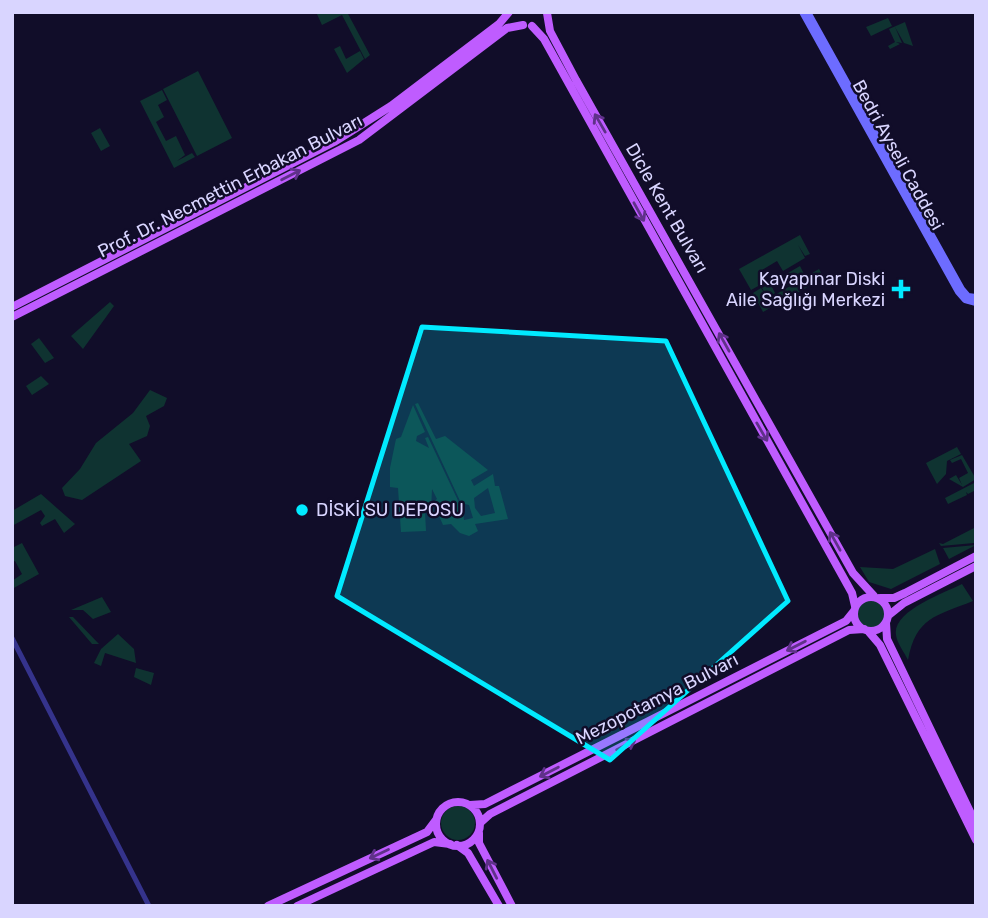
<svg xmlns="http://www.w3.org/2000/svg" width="988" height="918" viewBox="0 0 988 918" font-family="Rubik,sans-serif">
<rect width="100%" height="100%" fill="#110d29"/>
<path fill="#0f3331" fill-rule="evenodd" d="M 316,12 L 347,12 L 370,55 L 365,59 L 342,15 L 322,25 Z
M 888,18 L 892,26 L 871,36 L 866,27 Z
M 905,22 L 913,46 L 904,43 L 895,27 L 902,43 L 896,42 L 900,44 L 890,49 L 888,46 L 895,42 L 889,29 Z
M 340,46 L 346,59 L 360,51 L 364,59 L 347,73 L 334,49 Z
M 198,71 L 232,138 L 197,156 L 163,89 Z
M 162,90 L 167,100 L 158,105 L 164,117 L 156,122 L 166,141 L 176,136 L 185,155 L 177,161 L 192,153 L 195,157 L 174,168 L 140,101 Z
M 100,128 L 110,146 L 101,151 L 91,133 Z
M 800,235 L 810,254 L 805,256 L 798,245 L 805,258 L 783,271 L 777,261 L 762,270 L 767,281 L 751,290 L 739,269 Z
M 800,266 L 805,276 L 788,286 L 783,278 L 771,285 L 775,293 L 768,298 L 762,288 Z
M 819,269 L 824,278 L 763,312 L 753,293 L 761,288 L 768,299 Z
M 110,302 L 114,306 L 83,349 L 71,336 Z
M 39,338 L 54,358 L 45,363 L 31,344 Z
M 41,376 L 49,384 L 32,395 L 26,386 Z
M 150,390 L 167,398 L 164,406 L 146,416 L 150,426 L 147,436 L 129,444 L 141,461 L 82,500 L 65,496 L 62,488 L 80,469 L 96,443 L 133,413 Z
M 418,403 L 436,439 L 445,436 L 488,470 L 471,480 L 474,486 L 493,474 L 495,486 L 499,486 L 508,519 L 475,524 L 478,531 L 469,536 L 460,533 L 451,524 L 443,525 L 433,502 L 437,499 L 432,489 L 431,511 L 425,512 L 426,531 L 401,532 L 398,488 L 390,487 L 390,468 L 396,439 L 401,437 L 413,405 L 425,432 L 417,436 L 416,441 L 429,448 L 425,438 L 428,437 L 463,511 L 464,520 L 473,518 L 469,505 L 461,503 L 415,404 ZM 488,488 L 495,513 L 481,516 L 475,508 L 474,498 Z
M 957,447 L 961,454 L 947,461 L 946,474 L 937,484 L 930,471 L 936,472 L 930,471 L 926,463 Z
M 962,455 L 976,479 L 963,487 L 949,479 L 956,475 L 962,485 L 959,478 L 968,473 L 961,459 L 952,463 L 950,460 Z
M 976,482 L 976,490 L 968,494 L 966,492 L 967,495 L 948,504 L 945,498 Z
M 41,494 L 75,524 L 64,533 L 55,519 L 42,526 L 40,523 L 45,516 L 41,510 L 12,526 L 12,511 Z
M 976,527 L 974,543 L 941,546 L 939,543 L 943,544 Z
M 22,543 L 39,574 L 12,589 L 12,581 L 22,574 L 15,561 L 12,562 L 12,548 Z
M 976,545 L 949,559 L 943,548 Z
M 935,549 L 940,564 L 891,589 L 869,582 L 860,567 L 893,569 Z
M 962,584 L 973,601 C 936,616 916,617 908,660 C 904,652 897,643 896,635 C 892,611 944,593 962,584 Z
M 102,597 L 111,612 L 93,619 L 83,610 L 71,610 Z
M856 614a15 15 0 1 1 30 0a15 15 0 1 1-30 0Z
M 69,617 L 73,617 L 99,644 L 92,644 Z
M 118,634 L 134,649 L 136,663 L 105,653 L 101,666 L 94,663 L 101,649 Z
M 136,668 L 154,673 L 151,685 L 134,677 Z
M441 823a17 17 0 1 1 34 0a17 17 0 1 1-34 0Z"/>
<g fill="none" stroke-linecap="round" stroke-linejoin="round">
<path stroke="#35338c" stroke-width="5" d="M 12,638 L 149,906"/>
<path stroke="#6d6cff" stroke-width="6" d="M 802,12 L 958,292 L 965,300 L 976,303
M 808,12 L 962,289 L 968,296 L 976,297"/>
<path stroke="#bf5cff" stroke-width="8" d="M 547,13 L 550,31 L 576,80 L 853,573 L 874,596
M 532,26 L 544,39 L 852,593 L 855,606
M 12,307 L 334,142 L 391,106 L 499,24 L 509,12
M 12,317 L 359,140 L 507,28 L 523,25
M854 614a17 17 0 1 1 34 0a17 17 0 1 1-34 0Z
M 880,598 L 894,598 L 905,593 L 976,556
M 889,615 L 904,603 L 976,566
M 886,623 L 887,639 L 976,824
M 868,631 L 880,645 L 976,840
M436 824a22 22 0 1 1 44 0a22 22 0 1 1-44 0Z
M 470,805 L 485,804 L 846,621 L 854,611
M 480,823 L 490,814 L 849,630 L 864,629
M 479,833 L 479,843 L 512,906
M 457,845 L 468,853 L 499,906
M 268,906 L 427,832 L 436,820
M 297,906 L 434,842 L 450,844"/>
</g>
<defs><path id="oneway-shaft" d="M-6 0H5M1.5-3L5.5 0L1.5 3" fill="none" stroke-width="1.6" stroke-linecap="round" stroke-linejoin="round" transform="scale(1.75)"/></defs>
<g stroke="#5f3189">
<use href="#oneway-shaft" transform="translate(600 123) rotate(-120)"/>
<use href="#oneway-shaft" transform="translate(291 175) rotate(-27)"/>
<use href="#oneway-shaft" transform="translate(639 212) rotate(61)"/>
<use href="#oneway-shaft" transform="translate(724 342) rotate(-119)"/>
<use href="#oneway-shaft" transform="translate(762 432) rotate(60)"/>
<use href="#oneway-shaft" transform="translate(835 541) rotate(-119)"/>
<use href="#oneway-shaft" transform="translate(796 646) rotate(153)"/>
<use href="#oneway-shaft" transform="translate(626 745) rotate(-27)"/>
<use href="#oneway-shaft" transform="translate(549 772) rotate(153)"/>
<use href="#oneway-shaft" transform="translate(379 854) rotate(155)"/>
<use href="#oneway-shaft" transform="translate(492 869) rotate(-117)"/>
</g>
<path fill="#01eaff" fill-opacity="0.2" stroke="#01eaff" stroke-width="5" stroke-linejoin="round" d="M 422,327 L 666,341 L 788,601 L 610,760 L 337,596 Z"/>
<g fill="#01eaff" stroke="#110d29" stroke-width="2.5">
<path d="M897.5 278.5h7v7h7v7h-7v7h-7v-7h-7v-7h7z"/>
<circle cx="302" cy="510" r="7"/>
</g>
<g text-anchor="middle" stroke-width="5" stroke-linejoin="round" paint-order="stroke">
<g font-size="18" fill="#d9d5ff" stroke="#110d29">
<text transform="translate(898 155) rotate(61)" y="6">Bedri Ayseli Caddesi</text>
<text transform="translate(230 186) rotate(-27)" y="6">Prof. Dr. Necmettin Erbakan Bulvarı</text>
<text transform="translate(667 208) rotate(60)" y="6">Dicle Kent Bulvarı</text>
<text transform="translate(657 699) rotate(-27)" y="6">Mezopotamya Bulvarı</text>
</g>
<g font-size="18" fill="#d9d5ff" stroke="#110d29" text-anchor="end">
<text x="885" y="285">Kayapınar Diski<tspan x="885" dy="21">Aile Sağlığı Merkezi</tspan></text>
<text x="316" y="516" text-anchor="start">DİSKİ SU DEPOSU</text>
</g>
</g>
<rect width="988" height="918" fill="none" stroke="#d9d5ff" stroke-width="28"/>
</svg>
